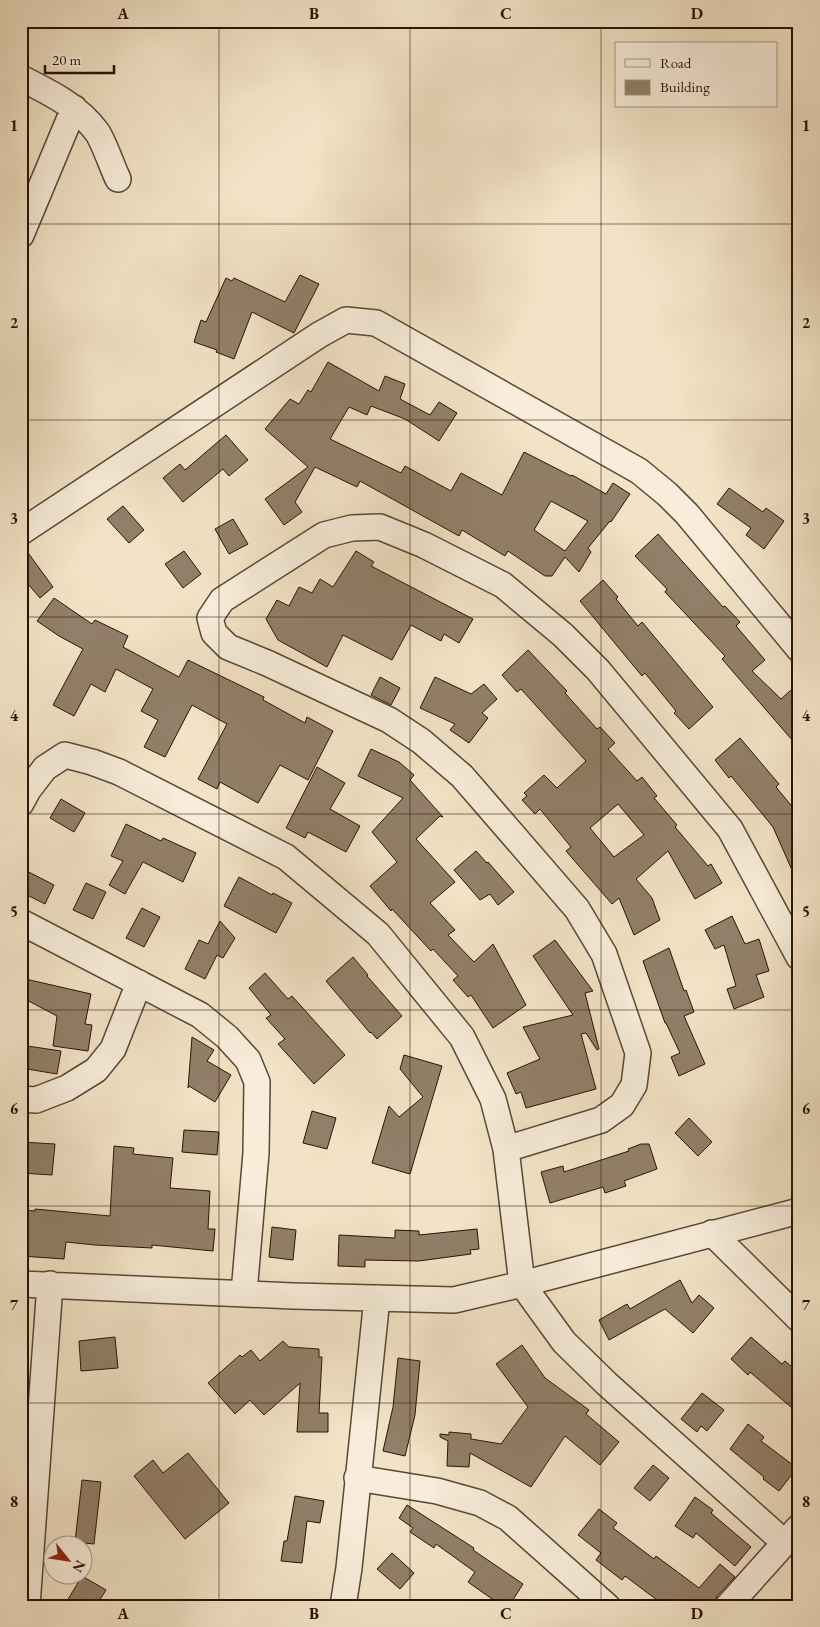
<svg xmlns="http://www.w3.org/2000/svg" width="820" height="1627" viewBox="0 0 820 1627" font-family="'EB Garamond',serif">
<rect width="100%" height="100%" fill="#f2e3c6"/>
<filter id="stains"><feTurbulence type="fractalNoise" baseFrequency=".004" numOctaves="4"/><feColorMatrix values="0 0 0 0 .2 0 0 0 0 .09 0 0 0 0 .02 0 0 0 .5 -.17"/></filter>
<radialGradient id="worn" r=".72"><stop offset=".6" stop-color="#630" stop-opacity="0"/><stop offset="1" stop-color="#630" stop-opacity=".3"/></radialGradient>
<path fill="#927f69" stroke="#291305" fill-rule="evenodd" d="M 300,275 L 319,284 L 294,333 L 252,312 L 234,359 L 216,352 L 217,350 L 194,342 L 201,320 L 206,322 L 226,278 L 232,281 L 234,278 L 285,302 Z
M 328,362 L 379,391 L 385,376 L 405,384 L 400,399 L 430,415 L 439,402 L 457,413 L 439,441 L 405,419 L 371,406 L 367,415 L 349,407 L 330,439 L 401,473 L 405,466 L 451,491 L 461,473 L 502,495 L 524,452 L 571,476 L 572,475 L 606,494 L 613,483 L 630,494 L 611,522 L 610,521 L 588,548 L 591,552 L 579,572 L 565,557 L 552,576 L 545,576 L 508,551 L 505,556 L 462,530 L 459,536 L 360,481 L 357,487 L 315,467 L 295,502 L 302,512 L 284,525 L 265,499 L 308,467 L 265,429 L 290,399 L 299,404 L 308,390 L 311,392 ZM 551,501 L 588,521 L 565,551 L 534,530 Z
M 226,435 L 248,460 L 229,476 L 223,469 L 183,502 L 163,478 L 180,464 L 185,470 Z
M 729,488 L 763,512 L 766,508 L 784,521 L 764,549 L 746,535 L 751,528 L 717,504 Z
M 123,506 L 144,530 L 129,543 L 107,519 Z
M 233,519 L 248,544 L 229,554 L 215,529 Z
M 658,534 L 723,607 L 725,606 L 740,622 L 736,626 L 765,660 L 752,671 L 781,699 L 799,683 L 799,748 L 722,659 L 725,656 L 665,592 L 667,589 L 635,556 Z
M 21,546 L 23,546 L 53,587 L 40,598 L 21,576 Z
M 184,551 L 201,574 L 183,588 L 165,564 Z
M 356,551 L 374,562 L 371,566 L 473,619 L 459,643 L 444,634 L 441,641 L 411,625 L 392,660 L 343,635 L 327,667 L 278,640 L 266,619 L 277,600 L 289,606 L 299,587 L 312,593 L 320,579 L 333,587 Z
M 603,580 L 618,597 L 616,599 L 638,626 L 642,622 L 713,707 L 689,729 L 674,713 L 676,711 L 645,673 L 642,676 L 580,601 Z
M 54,598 L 92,624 L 95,620 L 128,636 L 123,647 L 179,677 L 188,660 L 264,697 L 263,700 L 305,723 L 307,717 L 333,731 L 308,780 L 280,765 L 258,803 L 220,782 L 217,789 L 198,779 L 227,724 L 192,705 L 165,757 L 144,747 L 158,720 L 141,711 L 153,689 L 116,669 L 105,692 L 91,684 L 74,716 L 53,705 L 83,649 L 59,636 L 37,621 Z
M 528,650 L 567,691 L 565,693 L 597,729 L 600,727 L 615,743 L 608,749 L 637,781 L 642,777 L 657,796 L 654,798 L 677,825 L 675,827 L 708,866 L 711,864 L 722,883 L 695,899 L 668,851 L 636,879 L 652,898 L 660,920 L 634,935 L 619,898 L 612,904 L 566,851 L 571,847 L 540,809 L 535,814 L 522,800 L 527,796 L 524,793 L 544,775 L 557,788 L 586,761 L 521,689 L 517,692 L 502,675 ZM 618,804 L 644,835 L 614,857 L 590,828 Z
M 380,677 L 400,688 L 391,705 L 371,695 Z
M 435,677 L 471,694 L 484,684 L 497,699 L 482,713 L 488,718 L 469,743 L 450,730 L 455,724 L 420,708 Z
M 740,738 L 779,784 L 776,787 L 799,815 L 799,886 L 773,827 L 731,776 L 729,778 L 715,760 Z
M 371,749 L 399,762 L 414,775 L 410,780 L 443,817 L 440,816 L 416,839 L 455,882 L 430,903 L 455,930 L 448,935 L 474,962 L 493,944 L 526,1005 L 493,1028 L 471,995 L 468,997 L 453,980 L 458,976 L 433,949 L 431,951 L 392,909 L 391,911 L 370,886 L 397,862 L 372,832 L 403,798 L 358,776 Z
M 317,767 L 345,783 L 330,809 L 360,826 L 346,852 L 308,832 L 305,838 L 286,828 Z
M 61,799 L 85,813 L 74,832 L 50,818 Z
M 126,824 L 161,841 L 163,838 L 196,853 L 183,882 L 143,862 L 125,894 L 109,885 L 123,861 L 111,856 Z
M 476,851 L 487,863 L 488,862 L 514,892 L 498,905 L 490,894 L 480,900 L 454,870 Z
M 21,868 L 54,885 L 45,904 L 21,892 Z
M 239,877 L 272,895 L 273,893 L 292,903 L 276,933 L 224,906 Z
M 86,883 L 106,892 L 93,919 L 73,910 Z
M 142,908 L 160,917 L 144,947 L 126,938 Z
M 732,916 L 745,944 L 759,939 L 769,971 L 756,975 L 764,997 L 734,1009 L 727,989 L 736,986 L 724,945 L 715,949 L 705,930 Z
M 220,921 L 235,938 L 223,958 L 217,955 L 205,979 L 185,969 L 199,940 L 208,944 Z
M 555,940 L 593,991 L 585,993 L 599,1049 L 597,1050 L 586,1033 L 581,1034 L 596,1089 L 526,1108 L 521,1092 L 516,1094 L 507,1073 L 540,1059 L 523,1027 L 573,1015 L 533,956 Z
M 669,948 L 684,991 L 686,990 L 694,1012 L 684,1016 L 705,1064 L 679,1076 L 671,1057 L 680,1053 L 666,1023 L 665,1023 L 643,961 Z
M 353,957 L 368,975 L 367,976 L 402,1016 L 377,1039 L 371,1032 L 370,1033 L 326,981 Z
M 265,973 L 288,999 L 292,996 L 345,1055 L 314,1084 L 278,1044 L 285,1039 L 266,1018 L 271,1015 L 249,988 Z
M 21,978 L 91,994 L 85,1024 L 92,1025 L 88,1051 L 53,1046 L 57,1016 L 21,997 Z
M 192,1037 L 214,1050 L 207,1061 L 231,1075 L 215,1102 L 189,1086 L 188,1088 Z
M 21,1045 L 61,1051 L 57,1074 L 21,1068 Z
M 404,1055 L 442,1066 L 410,1174 L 372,1163 L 389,1106 L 399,1117 L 423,1097 L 400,1069 Z
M 312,1111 L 336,1118 L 327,1149 L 303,1143 Z
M 689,1118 L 712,1142 L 698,1156 L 675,1133 Z
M 184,1130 L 219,1132 L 217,1155 L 182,1152 Z
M 21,1142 L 55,1144 L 52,1175 L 21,1173 Z
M 641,1144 L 649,1144 L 657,1169 L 624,1181 L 626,1186 L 605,1193 L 603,1187 L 550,1203 L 541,1172 L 563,1166 L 564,1172 L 629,1151 L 628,1149 Z
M 114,1146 L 134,1148 L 133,1154 L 173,1158 L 170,1188 L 210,1191 L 208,1229 L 215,1229 L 213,1251 L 152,1245 L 152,1248 L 95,1245 L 66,1242 L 64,1259 L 21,1256 L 21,1210 L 35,1211 L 35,1209 L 110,1216 Z
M 272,1227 L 296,1230 L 293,1260 L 269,1257 Z
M 477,1229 L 479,1249 L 470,1250 L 471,1254 L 419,1261 L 365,1260 L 365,1267 L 338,1266 L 339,1235 L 395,1238 L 395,1230 L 419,1231 L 419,1235 Z
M 680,1280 L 692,1303 L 699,1295 L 714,1308 L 693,1333 L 665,1309 L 609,1340 L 599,1320 L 627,1304 L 630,1309 Z
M 115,1337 L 118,1368 L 81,1371 L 79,1341 Z
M 751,1337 L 782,1364 L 785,1361 L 799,1373 L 799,1414 L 750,1372 L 748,1375 L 731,1359 Z
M 283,1341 L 289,1347 L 319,1349 L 319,1357 L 322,1357 L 319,1413 L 328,1413 L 328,1432 L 297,1432 L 300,1383 L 264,1415 L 250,1400 L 235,1414 L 208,1383 L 240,1355 L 242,1357 L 251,1350 L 260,1361 Z
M 522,1345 L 545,1378 L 589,1410 L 586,1414 L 619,1442 L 600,1465 L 565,1436 L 531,1487 L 470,1453 L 469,1467 L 447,1466 L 448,1441 L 440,1437 L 440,1434 L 449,1435 L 449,1432 L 471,1434 L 471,1439 L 501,1444 L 528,1407 L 496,1364 Z
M 398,1358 L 420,1361 L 415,1415 L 405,1456 L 383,1451 L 393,1407 Z
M 702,1393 L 724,1410 L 707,1431 L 701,1426 L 697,1432 L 681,1419 Z
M 748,1424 L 764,1437 L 761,1441 L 797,1468 L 779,1491 L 763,1479 L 764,1477 L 730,1449 Z
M 188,1453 L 229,1503 L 185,1539 L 134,1476 L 153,1460 L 163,1473 Z
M 653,1465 L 669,1478 L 650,1501 L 634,1488 Z
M 82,1480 L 101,1482 L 94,1544 L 75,1542 Z
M 295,1496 L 324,1501 L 320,1523 L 307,1521 L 302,1563 L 281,1561 L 284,1541 L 287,1541 Z
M 695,1497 L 713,1510 L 711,1513 L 751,1547 L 735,1566 L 696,1533 L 693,1538 L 675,1526 Z
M 407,1505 L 474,1548 L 473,1550 L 523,1584 L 509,1606 L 502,1606 L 468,1582 L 475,1572 L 436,1544 L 434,1548 L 410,1532 L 413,1528 L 399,1518 Z
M 599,1509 L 617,1523 L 613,1528 L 654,1559 L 656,1556 L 699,1588 L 720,1564 L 735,1577 L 717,1596 L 714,1606 L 665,1606 L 625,1576 L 622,1580 L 596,1560 L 601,1553 L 578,1535 Z
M 392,1553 L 414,1573 L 400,1589 L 377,1569 Z
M 82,1576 L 106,1590 L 96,1606 L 64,1606 Z"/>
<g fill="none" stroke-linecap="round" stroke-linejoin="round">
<g stroke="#5b4735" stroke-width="28">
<path id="minor" d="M 21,78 C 49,92 78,106 97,132 C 104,142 112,167 118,179
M 21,235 L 74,108
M 21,532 L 319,335 L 346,320 L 376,323 L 639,471 L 667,494 L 687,514 L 799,649
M 21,803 L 28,790 L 45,768 L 65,755 L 92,762 L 119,772 L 286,857 L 378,934 L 462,1037 L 493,1099 L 506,1149 L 522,1284 L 564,1342 L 607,1384 L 785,1543
M 21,922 L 200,1015 L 227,1037 L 248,1060 L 257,1082 L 256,1153 L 244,1293
M 21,1099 L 36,1100 L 67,1088 L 96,1070 L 113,1049 L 139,983
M 506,1149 L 601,1120 L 622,1105 L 634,1085 L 638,1053 L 604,954 L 577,909 L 462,776 L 421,741 L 389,720 L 267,663 L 228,647 L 214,633 L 210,618 L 222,600 L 324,535 L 352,528 L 380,527 L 424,545 L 503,585 L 563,635 L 598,670 L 730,829 L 799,957
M 712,1233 L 799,1319
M 21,1284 L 293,1296 L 454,1300 L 522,1284 L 799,1211
M 357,1478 L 437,1491 L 480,1503 L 508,1518 L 607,1606
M 27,1606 L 50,1284
M 343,1606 L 349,1568 L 377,1298
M 728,1606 L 799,1527"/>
</g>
<use href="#minor" stroke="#f7edda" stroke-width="25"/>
</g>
<path fill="none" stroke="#291305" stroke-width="1" stroke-opacity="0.55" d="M 219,21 L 219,1606M 410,21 L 410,1606M 601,21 L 601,1606M 21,224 L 799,224M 21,420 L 799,420M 21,617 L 799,617M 21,814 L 799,814M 21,1010 L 799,1010M 21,1206 L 799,1206M 21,1403 L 799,1403"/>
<rect width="820" height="1627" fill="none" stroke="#f2e3c6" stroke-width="55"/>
<rect x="615" y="42" width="162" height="65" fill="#f7edda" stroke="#a59685"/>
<rect x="625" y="59" width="25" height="8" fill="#f7edda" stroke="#a59685"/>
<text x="660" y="68" font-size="15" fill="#291305">Road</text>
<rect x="625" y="80" width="25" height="15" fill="#927f69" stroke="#a59685"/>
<text x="660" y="92" font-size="15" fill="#291305">Building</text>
<g transform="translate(68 1560) rotate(120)"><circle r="24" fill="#f7edda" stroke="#a59685"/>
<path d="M0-4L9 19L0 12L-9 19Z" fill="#8f2418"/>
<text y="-8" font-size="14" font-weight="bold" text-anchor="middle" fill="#291305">N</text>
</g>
<path d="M45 65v8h69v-8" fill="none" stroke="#291305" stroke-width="2.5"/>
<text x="52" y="65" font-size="15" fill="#291305" stroke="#f7edda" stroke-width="4" paint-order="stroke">20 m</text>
<rect x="28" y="28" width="764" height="1572" fill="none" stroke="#291305" stroke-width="2"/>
<g font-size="16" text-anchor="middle" font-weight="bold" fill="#291305">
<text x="123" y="19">A</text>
<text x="314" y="19">B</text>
<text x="506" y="19">C</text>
<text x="697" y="19">D</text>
<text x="14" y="131">1</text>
<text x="806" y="131">1</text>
<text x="14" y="328">2</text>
<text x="806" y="328">2</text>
<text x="14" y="524">3</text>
<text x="806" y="524">3</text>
<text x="14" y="721">4</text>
<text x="806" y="721">4</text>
<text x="14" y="917">5</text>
<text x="806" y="917">5</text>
<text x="14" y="1114">6</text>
<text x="806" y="1114">6</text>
<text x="14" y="1310">7</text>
<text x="806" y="1310">7</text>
<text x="14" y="1507">8</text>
<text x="806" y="1507">8</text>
<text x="123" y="1619">A</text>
<text x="314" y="1619">B</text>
<text x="506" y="1619">C</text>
<text x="697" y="1619">D</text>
</g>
<rect width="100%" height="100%" filter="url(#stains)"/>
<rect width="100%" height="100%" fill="url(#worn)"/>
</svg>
